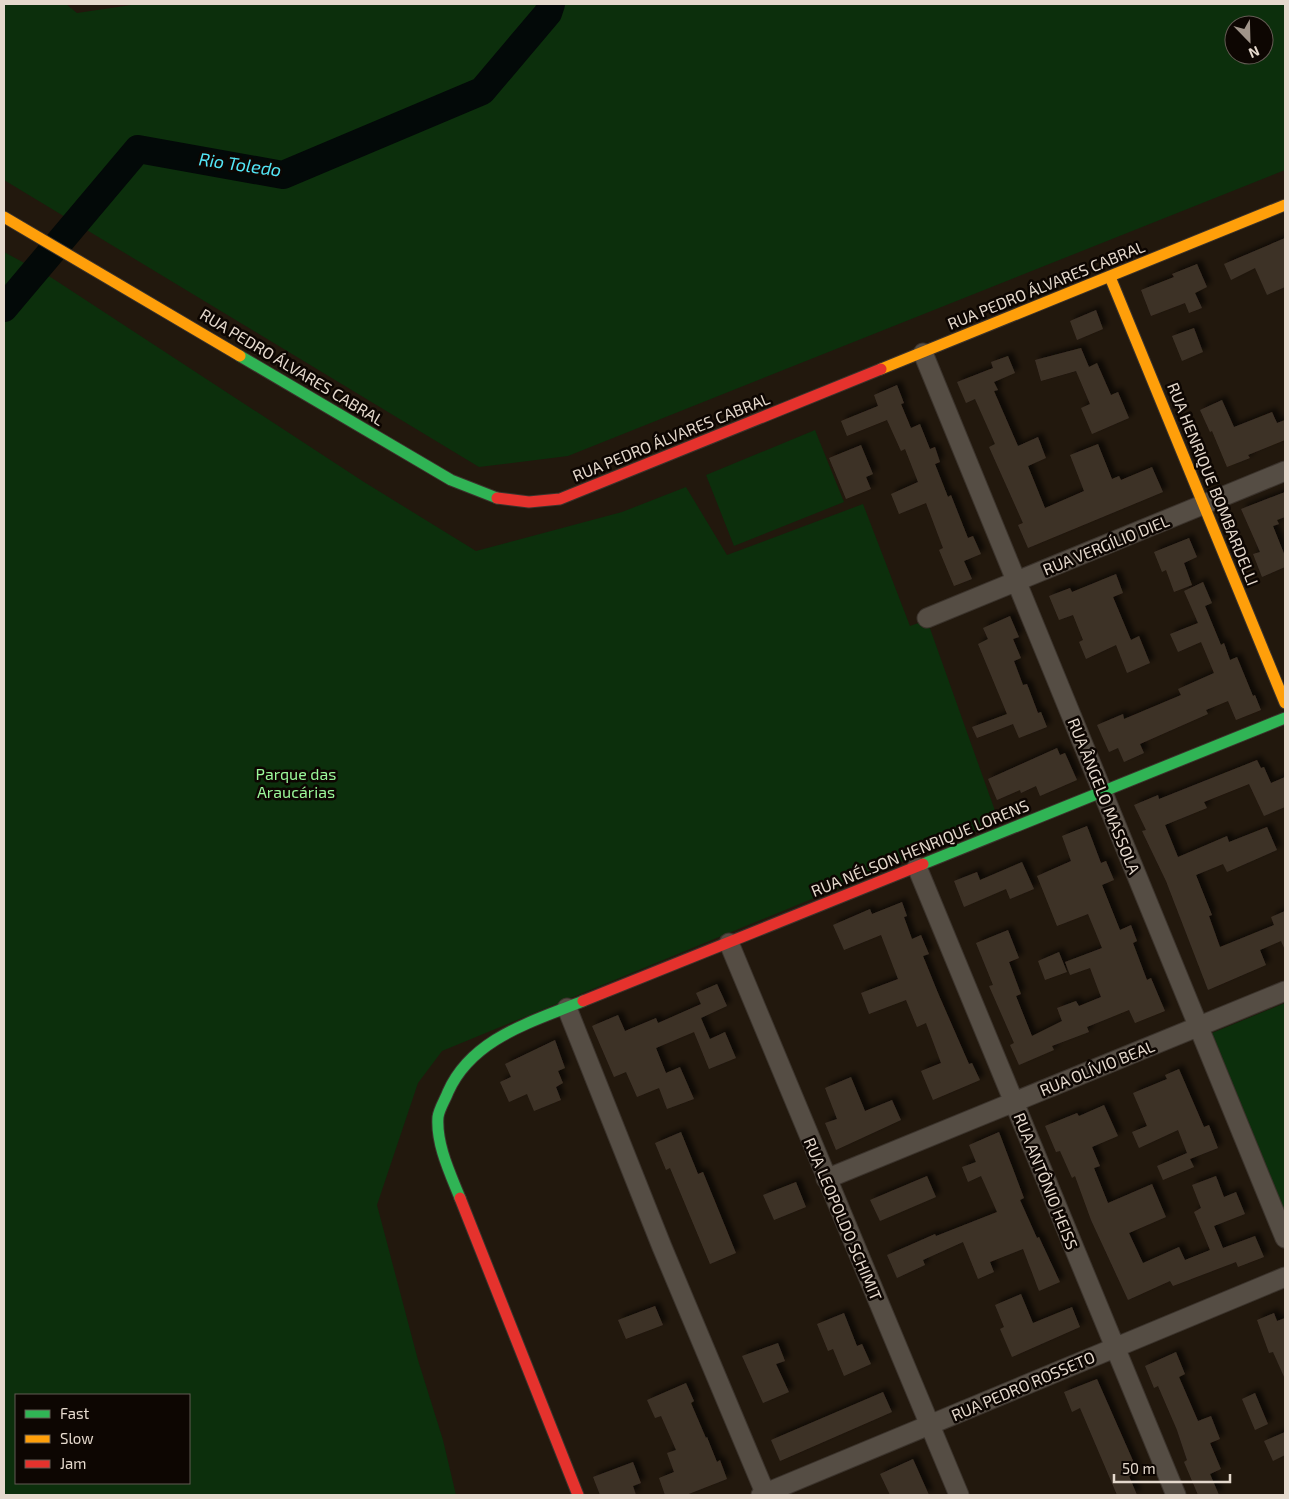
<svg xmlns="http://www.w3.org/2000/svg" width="1289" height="1499" viewBox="0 0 1289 1499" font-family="'Exo 2',sans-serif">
<defs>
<filter id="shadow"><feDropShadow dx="4.5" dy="-4.5" stdDeviation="2.5" flood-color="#0009"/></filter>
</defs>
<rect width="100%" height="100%" fill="#22180d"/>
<path fill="#0c2f0c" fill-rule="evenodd" d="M 4,4 L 66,4 L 77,13 L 138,4 L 1285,4 L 1285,170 L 568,456 L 479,467 L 4,180 ZM 1234,25 L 1264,25 L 1264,55 L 1234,55 Z
M 4,252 L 52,278 L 364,482 L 476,551 L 622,512 L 686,487 L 727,555 L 863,504 L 910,626 L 927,620 L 999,822 L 442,1051 L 418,1083 L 377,1205 L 418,1360 L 443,1440 L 456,1495 L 4,1495 ZM 16,1395 L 189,1395 L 189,1483 L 16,1483 Z
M 815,430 L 844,502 L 734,546 L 706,475 Z
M 1285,1003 L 1285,1212 L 1212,1033 Z"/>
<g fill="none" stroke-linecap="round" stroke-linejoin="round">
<path stroke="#030908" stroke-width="28" d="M 4,308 L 138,149 L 283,175 L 482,91 L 548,13 L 551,4"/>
</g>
<path fill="#3e3228" filter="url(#shadow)" d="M 1285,238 L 1285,287 L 1267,295 L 1255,268 L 1231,280 L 1224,264 Z
M 1197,264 L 1207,287 L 1195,293 L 1202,308 L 1189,313 L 1185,303 L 1151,316 L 1141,290 L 1174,277 L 1172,274 Z
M 1096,310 L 1103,329 L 1077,340 L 1070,321 Z
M 1194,328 L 1203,352 L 1182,361 L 1172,336 Z
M 1081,348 L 1089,367 L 1097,363 L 1111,395 L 1118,392 L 1129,418 L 1092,434 L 1081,408 L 1090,404 L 1076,371 L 1041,381 L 1035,360 Z
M 1008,356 L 1015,373 L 994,382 L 998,390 L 994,391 L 1018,446 L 1038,437 L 1046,458 L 1028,466 L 1045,508 L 1084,491 L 1070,455 L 1098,444 L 1112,479 L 1119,476 L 1121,480 L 1152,467 L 1163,492 L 1028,548 L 1018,525 L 1023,523 L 989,447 L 995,444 L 975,399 L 966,403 L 957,382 L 993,368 L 991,362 Z
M 897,385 L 904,403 L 901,404 L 911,428 L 920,424 L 930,449 L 935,447 L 940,462 L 935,464 L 948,497 L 951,495 L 968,538 L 973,536 L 981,554 L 964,561 L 972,579 L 954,586 L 939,550 L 943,548 L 926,503 L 899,514 L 891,494 L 918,482 L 905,449 L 901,451 L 887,420 L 847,436 L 841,421 L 878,406 L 874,395 Z
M 1222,400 L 1234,427 L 1272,412 L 1277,423 L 1285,420 L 1285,440 L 1248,455 L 1250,458 L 1227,467 L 1212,431 L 1210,432 L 1200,410 Z
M 861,445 L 873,474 L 866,477 L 871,489 L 846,499 L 829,458 Z
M 1285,492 L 1285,517 L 1277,520 L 1279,524 L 1273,526 L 1285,556 L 1285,567 L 1262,577 L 1253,554 L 1260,552 L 1241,509 Z
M 1189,538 L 1197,557 L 1184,563 L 1192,585 L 1174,592 L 1166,570 L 1162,572 L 1154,552 Z
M 1116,574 L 1123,593 L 1113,597 L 1131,640 L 1139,636 L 1150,663 L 1127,673 L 1116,645 L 1086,659 L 1079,642 L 1083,640 L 1073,615 L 1059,620 L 1049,596 L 1070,588 L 1072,592 Z
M 1203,582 L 1212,603 L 1205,606 L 1221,645 L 1224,643 L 1230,660 L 1237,657 L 1253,696 L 1255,695 L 1261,710 L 1236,720 L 1228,701 L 1206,710 L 1208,714 L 1140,744 L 1144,753 L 1124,762 L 1118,748 L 1109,752 L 1097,725 L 1123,714 L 1124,719 L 1181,695 L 1178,689 L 1214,673 L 1201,642 L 1178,652 L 1170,634 L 1198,623 L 1184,591 Z
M 1010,616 L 1019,637 L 1013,639 L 1021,658 L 1014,661 L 1023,685 L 1027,684 L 1038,713 L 1041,712 L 1047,727 L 1019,738 L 1013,724 L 977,738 L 972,727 L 1007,714 L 978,644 L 988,639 L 983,628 Z
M 1057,748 L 1060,755 L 1065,753 L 1077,780 L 1040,796 L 1036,786 L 1021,793 L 1020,790 L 997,800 L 988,779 Z
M 1257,760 L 1261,768 L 1264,767 L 1271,783 L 1285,777 L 1285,807 L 1264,816 L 1249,784 L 1204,802 L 1207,808 L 1165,825 L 1178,857 L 1227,836 L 1229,842 L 1267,827 L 1277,850 L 1227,872 L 1223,864 L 1196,875 L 1212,915 L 1209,916 L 1220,947 L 1274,925 L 1271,917 L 1285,911 L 1285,950 L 1281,941 L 1260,950 L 1266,965 L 1208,990 L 1166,881 L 1142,831 L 1146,830 L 1134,805 L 1158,795 L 1159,799 Z
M 1087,826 L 1101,863 L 1106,861 L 1114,880 L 1102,885 L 1120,930 L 1131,925 L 1137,941 L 1133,943 L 1147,980 L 1151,978 L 1165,1011 L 1135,1023 L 1129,1010 L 1087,1027 L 1089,1032 L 1052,1046 L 1054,1050 L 1019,1065 L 1010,1045 L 1014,1043 L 989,986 L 993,985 L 976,943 L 1008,930 L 1019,958 L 1009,962 L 1021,994 L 1016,996 L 1032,1036 L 1062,1021 L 1057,1008 L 1076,1001 L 1079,1006 L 1101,997 L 1090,968 L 1070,975 L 1065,962 L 1102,948 L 1088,914 L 1057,926 L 1037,876 L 1071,861 L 1062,836 Z
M 1022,862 L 1034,889 L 1010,899 L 1006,889 L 964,907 L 954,881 L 977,872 L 980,880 Z
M 902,902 L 907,916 L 904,917 L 912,939 L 921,935 L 929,954 L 923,956 L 938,993 L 969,1064 L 972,1063 L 980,1080 L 933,1100 L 921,1071 L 941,1063 L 926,1023 L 917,1027 L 906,1000 L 869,1014 L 861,993 L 898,979 L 881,935 L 844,950 L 833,925 L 870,909 L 872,914 Z
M 1059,952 L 1067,972 L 1045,980 L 1038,961 Z
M 717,984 L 727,1006 L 701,1018 L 710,1039 L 725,1032 L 736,1058 L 709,1069 L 694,1032 L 656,1048 L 666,1073 L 680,1067 L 694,1099 L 667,1109 L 659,1088 L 637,1097 L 626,1072 L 614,1077 L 592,1026 L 618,1015 L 625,1031 L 656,1018 L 658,1023 L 701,1004 L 696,993 Z
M 555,1040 L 565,1068 L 558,1071 L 563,1083 L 556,1087 L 561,1100 L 534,1111 L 527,1094 L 509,1102 L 500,1082 L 511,1077 L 505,1064 Z
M 1179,1069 L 1204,1127 L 1209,1125 L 1218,1148 L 1190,1159 L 1194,1167 L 1163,1180 L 1157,1166 L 1187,1153 L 1178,1130 L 1139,1148 L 1132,1132 L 1147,1126 L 1133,1093 L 1167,1079 L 1165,1075 Z
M 851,1077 L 865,1111 L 892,1100 L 901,1120 L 836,1150 L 825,1123 L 837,1119 L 825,1088 Z
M 1104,1105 L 1118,1136 L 1092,1147 L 1100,1166 L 1094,1168 L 1108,1203 L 1152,1184 L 1166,1217 L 1129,1233 L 1143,1263 L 1179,1247 L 1185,1260 L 1210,1250 L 1194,1212 L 1201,1208 L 1192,1185 L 1216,1176 L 1224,1197 L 1236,1192 L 1245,1214 L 1214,1226 L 1223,1248 L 1255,1236 L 1264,1257 L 1238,1267 L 1236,1262 L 1173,1286 L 1170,1281 L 1128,1300 L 1091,1220 L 1075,1176 L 1072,1178 L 1060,1151 L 1056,1152 L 1045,1126 L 1077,1113 L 1079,1116 Z
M 681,1132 L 698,1174 L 703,1172 L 736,1253 L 710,1264 L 670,1168 L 666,1170 L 655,1143 Z
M 999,1132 L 1024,1198 L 1020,1200 L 1037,1238 L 1039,1237 L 1060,1282 L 1039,1291 L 1023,1249 L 990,1262 L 994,1272 L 978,1279 L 963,1242 L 923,1260 L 925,1265 L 897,1278 L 887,1255 L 935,1234 L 936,1236 L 997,1212 L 981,1176 L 968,1182 L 962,1167 L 976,1162 L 969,1145 Z
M 927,1176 L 936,1197 L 880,1221 L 870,1200 Z
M 796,1182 L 806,1207 L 774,1220 L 763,1195 Z
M 1021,1294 L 1033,1323 L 1072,1307 L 1080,1327 L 1012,1357 L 1000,1329 L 1004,1327 L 995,1305 Z
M 655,1306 L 663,1325 L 626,1339 L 618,1320 Z
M 844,1313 L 857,1346 L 862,1344 L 871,1364 L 844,1376 L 833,1349 L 828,1351 L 817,1324 Z
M 1274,1313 L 1277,1321 L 1285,1318 L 1285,1379 L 1273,1352 L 1269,1353 L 1257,1320 Z
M 778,1343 L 785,1361 L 776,1364 L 789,1392 L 763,1403 L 742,1356 Z
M 1176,1352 L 1185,1374 L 1179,1377 L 1198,1421 L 1211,1416 L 1220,1439 L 1210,1443 L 1221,1469 L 1210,1474 L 1219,1495 L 1198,1495 L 1184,1462 L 1187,1460 L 1177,1430 L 1158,1386 L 1154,1388 L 1145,1366 Z
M 1097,1379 L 1138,1472 L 1129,1476 L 1137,1495 L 1117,1495 L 1080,1408 L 1072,1412 L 1064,1392 Z
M 686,1383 L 694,1401 L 691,1403 L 706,1438 L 707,1437 L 717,1462 L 720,1460 L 727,1479 L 686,1495 L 665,1495 L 659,1478 L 674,1472 L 667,1453 L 676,1450 L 661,1416 L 655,1418 L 647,1400 Z
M 883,1392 L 892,1412 L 780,1461 L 771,1440 Z
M 1255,1393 L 1268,1424 L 1255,1430 L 1242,1399 Z
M 1285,1432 L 1285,1455 L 1273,1461 L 1264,1441 Z
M 913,1459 L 929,1495 L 890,1495 L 880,1474 Z
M 633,1462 L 641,1483 L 633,1486 L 636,1495 L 600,1495 L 593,1477 Z"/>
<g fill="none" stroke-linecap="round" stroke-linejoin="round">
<g stroke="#3b332c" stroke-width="21">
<path id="street" d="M 923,353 L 1285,1238
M 927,618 L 1285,471
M 917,867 L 1176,1495
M 729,943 L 959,1495
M 567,1008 L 662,1247 L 766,1495
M 826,1179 L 1285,991
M 761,1495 L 1285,1277"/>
</g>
<g stroke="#3b332c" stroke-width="13">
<path id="fast" d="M 240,356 L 451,480 L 497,498
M 923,864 L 1285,718
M 460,1198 C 450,1173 436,1144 438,1117 C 439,1109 445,1100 448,1092 C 472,1038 532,1022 583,1001"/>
</g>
<g stroke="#3b332c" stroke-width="13">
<path id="slow" d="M 4,217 L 240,356
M 1110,277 L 1285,703
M 881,369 L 1285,205"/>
</g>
<g stroke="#3b332c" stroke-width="13">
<path id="jam" d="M 497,498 L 529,502 L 560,499 L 881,369
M 583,1001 L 923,864
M 460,1198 L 578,1495"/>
</g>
<use href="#street" stroke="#554d44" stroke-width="19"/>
<use href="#fast" stroke="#30b455" stroke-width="11"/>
<use href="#slow" stroke="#ff9f0a" stroke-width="11"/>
<use href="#jam" stroke="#e5322d" stroke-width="11"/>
</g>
<g text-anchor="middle" stroke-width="5" stroke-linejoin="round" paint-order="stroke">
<g font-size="16" fill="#e5d9cd" stroke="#0d0602">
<text transform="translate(1046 285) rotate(-22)" y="6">RUA PEDRO ÁLVARES CABRAL</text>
<text transform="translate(292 367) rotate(31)" y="6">RUA PEDRO ÁLVARES CABRAL</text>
<text transform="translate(671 437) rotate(-22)" y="6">RUA PEDRO ÁLVARES CABRAL</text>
<text transform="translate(1213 484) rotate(68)" y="6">RUA HENRIQUE BOMBARDELLI</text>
<text transform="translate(1106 545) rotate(-22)" y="6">RUA VERGÍLIO DIEL</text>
<text transform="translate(1104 796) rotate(68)" y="6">RUA ÂNGELO MASSOLA</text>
<text transform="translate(920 848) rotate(-22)" y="6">RUA NÉLSON HENRIQUE LORENS</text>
<text transform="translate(1097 1068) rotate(-22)" y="6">RUA OLÍVIO BEAL</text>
<text transform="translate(1046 1181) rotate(68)" y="6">RUA ANTÔNIO HEISS</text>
<text transform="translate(843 1219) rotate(67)" y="6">RUA LEOPOLDO SCHIMIT</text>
<text transform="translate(1023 1386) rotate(-23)" y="6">RUA PEDRO ROSSETO</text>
</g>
<g font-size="16" fill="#9bf89a" stroke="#0d0602">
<text x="296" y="780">Parque das<tspan x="296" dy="18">Araucárias</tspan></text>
</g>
<g font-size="18" font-style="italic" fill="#53e6f6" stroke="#0d0602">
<text transform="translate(240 165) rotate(8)" y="6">Rio Toledo</text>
</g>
</g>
<rect width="1289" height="1499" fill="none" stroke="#e5d9cd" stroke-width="10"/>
<rect x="15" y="1394" width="175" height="90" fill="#0d0602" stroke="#635a53"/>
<rect x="25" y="1410" width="25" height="8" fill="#30b455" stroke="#635a53"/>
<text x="60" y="1419" font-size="15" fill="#e5d9cd">Fast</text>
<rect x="25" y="1435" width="25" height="8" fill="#ff9f0a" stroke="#635a53"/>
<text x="60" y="1444" font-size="15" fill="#e5d9cd">Slow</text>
<rect x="25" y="1460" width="25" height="8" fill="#e5322d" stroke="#635a53"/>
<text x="60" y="1469" font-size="15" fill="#e5d9cd">Jam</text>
<g transform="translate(1249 40) rotate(157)"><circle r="24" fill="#0d0602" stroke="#635a53"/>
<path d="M0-4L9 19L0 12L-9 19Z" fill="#a1958a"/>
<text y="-8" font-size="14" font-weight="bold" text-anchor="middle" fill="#e5d9cd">N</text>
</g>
<path d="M1114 1474v8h116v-8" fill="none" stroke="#e5d9cd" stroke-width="2.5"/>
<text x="1122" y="1474" font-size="15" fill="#e5d9cd" stroke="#0d0602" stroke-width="4" paint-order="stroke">50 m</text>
</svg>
